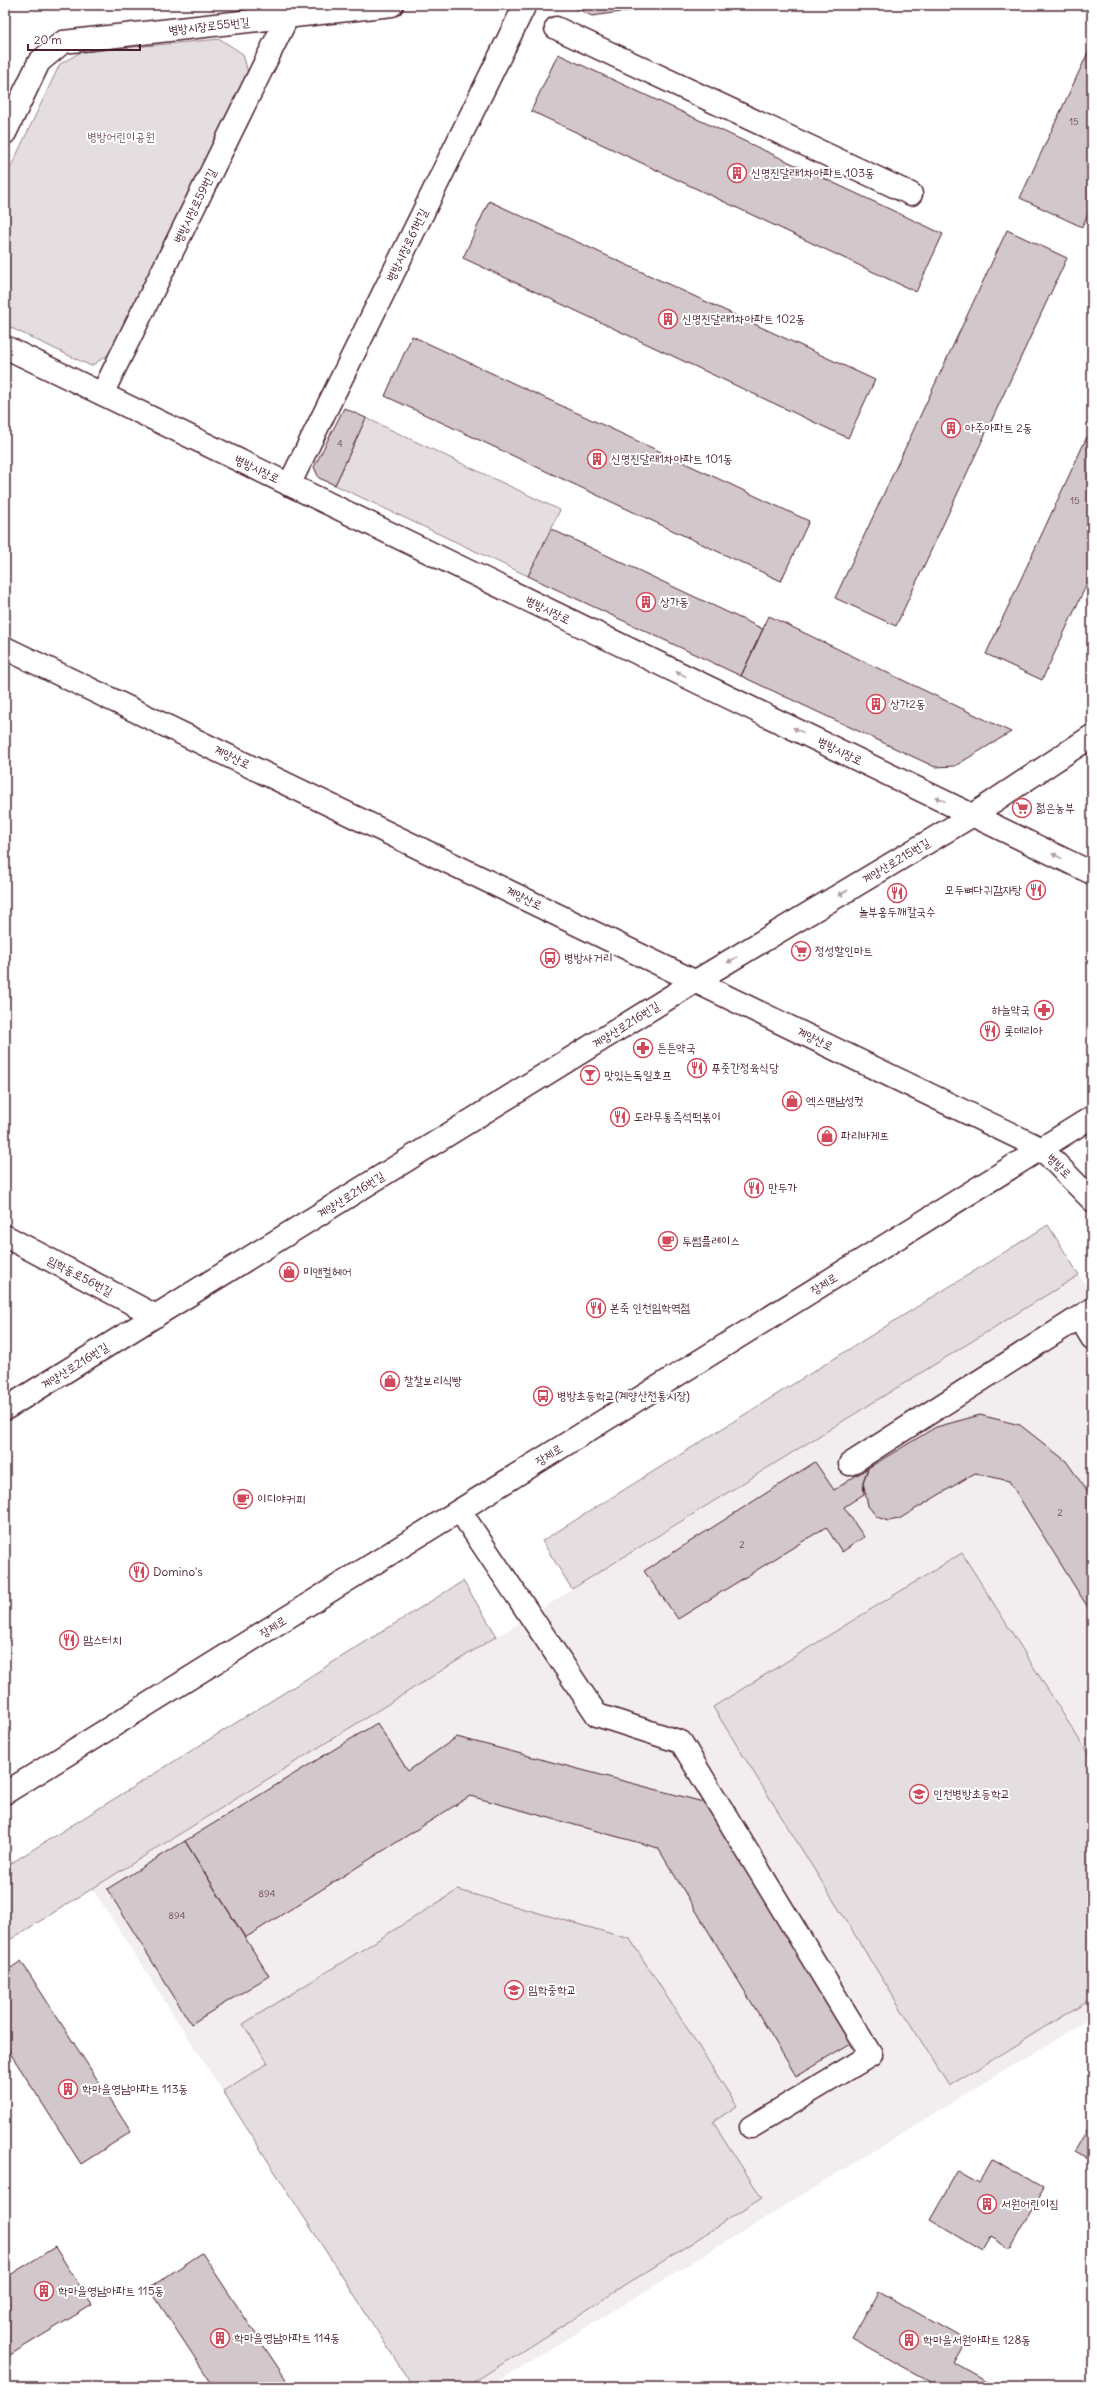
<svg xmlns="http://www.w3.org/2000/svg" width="1097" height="2392" viewBox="0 0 1097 2392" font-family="Delius,'Poor Story',sans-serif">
<rect width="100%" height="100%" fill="#fff"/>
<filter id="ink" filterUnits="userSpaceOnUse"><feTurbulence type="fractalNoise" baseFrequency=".025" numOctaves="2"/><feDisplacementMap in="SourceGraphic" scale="8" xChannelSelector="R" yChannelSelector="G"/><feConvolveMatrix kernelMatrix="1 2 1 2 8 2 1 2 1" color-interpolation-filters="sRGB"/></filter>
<g filter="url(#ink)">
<path fill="#f2eeef" d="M 1079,1275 L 1092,1295 L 1092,2017 L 489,2387 L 413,2387 L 92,1888 Z"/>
<path fill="#e5dee0" stroke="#987e86" d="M 220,39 L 243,54 L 248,73 L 111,353 L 91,366 L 5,325 L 5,179 L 60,64 L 81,52 Z
M 366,418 L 560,510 L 528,576 L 335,485 Z
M 1048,1225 L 1079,1275 L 572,1589 L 542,1541 Z
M 962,1553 L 1092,1760 L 1092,1998 L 949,2086 L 713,1707 Z
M 463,1581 L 497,1636 L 5,1943 L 5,1867 Z
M 458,1890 L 630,1939 L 737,2106 L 713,2122 L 762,2198 L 466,2387 L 413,2387 L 223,2091 L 268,2063 L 243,2024 Z"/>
<path fill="#d2c7cb" stroke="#4a1f2b" d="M 569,5 L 642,5 L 642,9 L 592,16 Z
M 680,5 L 718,5 L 681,10 Z
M 1092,44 L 1092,205 L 1082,227 L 1020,198 Z
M 558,54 L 943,234 L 916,292 L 531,111 Z
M 489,201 L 875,380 L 848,438 L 463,258 Z
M 1007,230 L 1067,258 L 896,626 L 835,598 Z
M 412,336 L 809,521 L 781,581 L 385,396 Z
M 344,408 L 366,418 L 335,485 L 319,478 L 314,467 Z
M 1092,426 L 1092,573 L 1042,680 L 986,654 Z
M 551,529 L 763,629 L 741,676 L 528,576 Z
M 769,616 L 1011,732 L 955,766 L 935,767 L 741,676 Z
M 980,1415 L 1020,1425 L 1066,1461 L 1092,1498 L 1092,1614 L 1009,1481 L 975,1473 L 899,1519 L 888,1521 L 877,1517 L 868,1506 L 863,1482 L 868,1468 L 936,1427 Z
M 815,1462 L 834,1490 L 868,1468 L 863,1482 L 864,1494 L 844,1507 L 864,1537 L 842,1552 L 826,1527 L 678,1619 L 644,1571 Z
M 377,1723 L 408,1771 L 457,1737 L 707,1803 L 851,2043 L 796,2076 L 658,1848 L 470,1796 L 245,1938 L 185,1841 Z
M 185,1841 L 269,1976 L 191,2024 L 107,1889 Z
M 21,1961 L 131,2132 L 81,2164 L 5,2045 L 5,1972 Z
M 1092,2122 L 1092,2162 L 1075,2152 Z
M 993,2159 L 1044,2189 L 1010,2249 L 990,2237 L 982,2251 L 930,2220 L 958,2171 L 979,2183 Z
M 55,2247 L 92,2305 L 5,2358 L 5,2278 Z
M 202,2253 L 291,2387 L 214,2387 L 149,2288 Z
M 879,2291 L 967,2341 L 954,2363 L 997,2387 L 939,2387 L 852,2339 Z"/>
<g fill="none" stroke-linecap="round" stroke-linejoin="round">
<g stroke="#4a1f2b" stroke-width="25">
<path id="service" d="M 556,28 L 911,194
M 1080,1318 L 1092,1338
M 850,1464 L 1092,1309
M 460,1511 L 597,1715 L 681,1742 L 871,2055 L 751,2127"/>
</g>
<g stroke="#4a1f2b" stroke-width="25">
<path id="minor" d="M 5,133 L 39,62 L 63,42 L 392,5
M 5,347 L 1092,873
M 102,394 L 287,18
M 289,485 L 525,5
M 5,1236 L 156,1316
M 5,1409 L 696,981 L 973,815 L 1092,736"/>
</g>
<g stroke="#4a1f2b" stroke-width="25">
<path id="tertiary" d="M 5,648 L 1042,1149 L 1092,1200"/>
</g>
<g stroke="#4a1f2b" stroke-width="25">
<path id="secondary" d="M 5,1793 L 1092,1117"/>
</g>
<use href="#service" stroke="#fff" stroke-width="22"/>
<use href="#minor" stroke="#fff" stroke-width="22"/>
<use href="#tertiary" stroke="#fff" stroke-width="22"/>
<use href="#secondary" stroke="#fff" stroke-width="22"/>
</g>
<defs><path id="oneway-solid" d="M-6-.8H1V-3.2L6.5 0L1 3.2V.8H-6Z"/></defs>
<g fill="#ae9aa0">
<use href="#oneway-solid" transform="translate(681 674) rotate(-154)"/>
<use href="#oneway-solid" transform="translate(798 730) rotate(-154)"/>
<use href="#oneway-solid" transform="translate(940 799) rotate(-154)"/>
<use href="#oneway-solid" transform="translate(1057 856) rotate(-154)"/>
<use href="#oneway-solid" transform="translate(843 893) rotate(149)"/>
<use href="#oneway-solid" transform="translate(732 960) rotate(149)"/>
</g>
</g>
<defs>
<g id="building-ring" transform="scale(1)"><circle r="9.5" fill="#fff" stroke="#d1495b" stroke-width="1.5"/><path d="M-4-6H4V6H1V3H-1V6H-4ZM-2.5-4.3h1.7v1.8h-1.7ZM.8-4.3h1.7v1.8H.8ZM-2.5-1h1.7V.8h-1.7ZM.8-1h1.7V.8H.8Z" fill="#d1495b"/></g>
<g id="supermarket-ring" transform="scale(1)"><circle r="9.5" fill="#fff" stroke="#d1495b" stroke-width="1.5"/><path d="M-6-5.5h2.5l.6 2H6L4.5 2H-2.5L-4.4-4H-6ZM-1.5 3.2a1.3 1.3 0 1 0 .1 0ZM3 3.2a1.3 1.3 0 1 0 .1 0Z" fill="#d1495b"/></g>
<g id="restaurant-ring" transform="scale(1)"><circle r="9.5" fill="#fff" stroke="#d1495b" stroke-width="1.5"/><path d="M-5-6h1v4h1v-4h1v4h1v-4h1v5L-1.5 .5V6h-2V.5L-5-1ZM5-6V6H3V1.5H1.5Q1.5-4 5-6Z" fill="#d1495b"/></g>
<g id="bus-ring" transform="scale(1)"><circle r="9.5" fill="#fff" stroke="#d1495b" stroke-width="1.5"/><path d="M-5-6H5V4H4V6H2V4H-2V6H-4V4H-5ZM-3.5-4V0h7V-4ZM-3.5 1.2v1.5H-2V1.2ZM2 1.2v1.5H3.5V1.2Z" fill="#d1495b"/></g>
<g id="pharmacy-ring" transform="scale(1)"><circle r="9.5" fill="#fff" stroke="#d1495b" stroke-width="1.5"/><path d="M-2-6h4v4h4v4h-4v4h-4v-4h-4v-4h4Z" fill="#d1495b"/></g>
<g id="bar-ring" transform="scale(1)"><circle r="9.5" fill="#fff" stroke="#d1495b" stroke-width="1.5"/><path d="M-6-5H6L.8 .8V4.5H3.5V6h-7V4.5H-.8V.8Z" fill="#d1495b"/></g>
<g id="shop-ring" transform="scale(1)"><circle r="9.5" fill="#fff" stroke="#d1495b" stroke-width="1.5"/><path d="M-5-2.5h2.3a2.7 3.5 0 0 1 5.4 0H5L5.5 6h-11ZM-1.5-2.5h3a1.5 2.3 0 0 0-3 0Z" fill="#d1495b"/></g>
<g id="cafe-ring" transform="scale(1)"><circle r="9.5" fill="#fff" stroke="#d1495b" stroke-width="1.5"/><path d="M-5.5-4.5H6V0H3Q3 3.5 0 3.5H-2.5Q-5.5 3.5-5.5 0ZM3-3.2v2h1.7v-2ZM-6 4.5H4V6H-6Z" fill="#d1495b"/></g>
<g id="school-ring" transform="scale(1)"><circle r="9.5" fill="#fff" stroke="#d1495b" stroke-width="1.5"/><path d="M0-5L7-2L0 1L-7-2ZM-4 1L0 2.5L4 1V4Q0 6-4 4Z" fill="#d1495b"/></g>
</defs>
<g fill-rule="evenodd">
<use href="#building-ring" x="737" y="173"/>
<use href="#building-ring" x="668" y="319"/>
<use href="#building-ring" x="951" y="428"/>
<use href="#building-ring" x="597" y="459"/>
<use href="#building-ring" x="646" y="602"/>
<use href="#building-ring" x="876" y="704"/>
<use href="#supermarket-ring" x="1022" y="808"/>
<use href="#restaurant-ring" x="1036" y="890"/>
<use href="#restaurant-ring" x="897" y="893"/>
<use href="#supermarket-ring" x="801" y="951"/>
<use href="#bus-ring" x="550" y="958"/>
<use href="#pharmacy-ring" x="1044" y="1010"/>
<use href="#restaurant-ring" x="990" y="1031"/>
<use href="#pharmacy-ring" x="643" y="1048"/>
<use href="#restaurant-ring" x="697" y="1068"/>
<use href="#bar-ring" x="590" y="1075"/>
<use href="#shop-ring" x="792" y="1101"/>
<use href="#restaurant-ring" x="620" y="1117"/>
<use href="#shop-ring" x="827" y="1136"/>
<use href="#restaurant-ring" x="754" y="1188"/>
<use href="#cafe-ring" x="668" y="1241"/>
<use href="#shop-ring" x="289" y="1272"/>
<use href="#restaurant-ring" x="596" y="1308"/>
<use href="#shop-ring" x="390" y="1381"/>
<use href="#bus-ring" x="543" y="1396"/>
<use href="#cafe-ring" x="243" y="1499"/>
<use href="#restaurant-ring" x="139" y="1572"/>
<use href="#restaurant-ring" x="69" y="1640"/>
<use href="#school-ring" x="919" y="1794"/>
<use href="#school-ring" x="514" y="1990"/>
<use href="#building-ring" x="68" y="2089"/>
<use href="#building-ring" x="987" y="2204"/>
<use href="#building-ring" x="44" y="2291"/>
<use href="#building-ring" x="220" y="2338"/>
<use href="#building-ring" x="909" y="2340"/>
</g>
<g text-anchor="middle" stroke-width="4" stroke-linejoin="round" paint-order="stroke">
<g font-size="10" fill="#6c4953">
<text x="1074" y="125">15</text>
<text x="340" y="447">4</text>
<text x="1075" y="504">15</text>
<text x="1060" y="1516">2</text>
<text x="742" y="1548">2</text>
<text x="267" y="1897">894</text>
<text x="177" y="1919">894</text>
</g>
<g font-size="12" fill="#4a1f2b" stroke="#fff">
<text transform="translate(209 26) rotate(-6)" y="4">병방시장로55번길</text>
<text transform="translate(195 206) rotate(-64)" y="4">병방시장로59번길</text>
<text transform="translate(407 245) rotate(-64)" y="4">병방시장로61번길</text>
<text transform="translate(257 469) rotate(26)" y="4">병방시장로</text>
<text transform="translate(548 610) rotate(26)" y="4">병방시장로</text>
<text transform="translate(840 751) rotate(26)" y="4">병방시장로</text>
<text transform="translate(232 757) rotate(26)" y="4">계양산로</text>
<text transform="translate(896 861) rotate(-31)" y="4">계양산로215번길</text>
<text transform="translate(524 898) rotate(26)" y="4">계양산로</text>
<text transform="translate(626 1025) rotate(-32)" y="4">계양산로216번길</text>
<text transform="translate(815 1039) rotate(26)" y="4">계양산로</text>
<text transform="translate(1059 1166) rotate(45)" y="4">병방로</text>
<text transform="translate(351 1195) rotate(-32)" y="4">계양산로216번길</text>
<text transform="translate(80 1276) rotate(28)" y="4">임학동로56번길</text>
<text transform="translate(824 1284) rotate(-32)" y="4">장제로</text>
<text transform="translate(75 1366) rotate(-32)" y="4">계양산로216번길</text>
<text transform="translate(549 1455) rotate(-32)" y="4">장제로</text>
<text transform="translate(273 1627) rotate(-32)" y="4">장제로</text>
</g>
<g font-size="12" fill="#714f58" stroke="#fff">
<text x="121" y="141">병방어린이공원</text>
</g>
<g font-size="12" fill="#4a1f2b" stroke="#fff" text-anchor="start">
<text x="751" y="177">신명진달래1차아파트 103동</text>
<text x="682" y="323">신명진달래1차아파트 102동</text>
<text x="965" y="432">아주아파트 2동</text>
<text x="611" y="463">신명진달래1차아파트 101동</text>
<text x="660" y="606">상가동</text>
<text x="890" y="708">상가2동</text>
<text x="1036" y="812">젊은농부</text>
<text x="1022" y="894" text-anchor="end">모두뼈다귀감자탕</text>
<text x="897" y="916" text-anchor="middle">놀부홍두깨칼국수</text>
<text x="815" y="955">정성할인마트</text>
<text x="564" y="962">병방사거리</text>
<text x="1030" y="1014" text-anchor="end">하늘약국</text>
<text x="1004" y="1035">롯데리아</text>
<text x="657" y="1052">튼튼약국</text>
<text x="711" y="1072">푸줏간정육식당</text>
<text x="604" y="1079">맛있는독일호프</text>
<text x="806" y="1105">엑스맨남성컷</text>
<text x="634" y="1121">도라무통즉석떡볶이</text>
<text x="841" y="1140">파리바게뜨</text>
<text x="768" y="1192">만두가</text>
<text x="682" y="1245">투썸플레이스</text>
<text x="303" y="1276">미앤컬헤어</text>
<text x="610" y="1312">본죽 인천임학역점</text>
<text x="404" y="1385">찰찰보리식빵</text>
<text x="557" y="1400">병방초등학교(계양산전통시장)</text>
<text x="257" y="1503">이디야커피</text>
<text x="153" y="1576">Domino's</text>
<text x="83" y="1644">맘스터치</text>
<text x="933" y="1798">인천병방초등학교</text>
<text x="528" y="1994">임학중학교</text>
<text x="82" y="2093">학마을영남아파트 113동</text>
<text x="1001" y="2208">서원어린이집</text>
<text x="58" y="2295">학마을영남아파트 115동</text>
<text x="234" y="2342">학마을영남아파트 114동</text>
<text x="923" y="2344">학마을서원아파트 128동</text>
</g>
</g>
<rect width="1097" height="2392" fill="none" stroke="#fff" stroke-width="20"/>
<rect x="10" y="10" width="1077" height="2372" fill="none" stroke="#4a1f2b" stroke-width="1.5" filter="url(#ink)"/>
<path d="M28 44v6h112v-6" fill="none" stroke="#4a1f2b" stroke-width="2"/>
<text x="34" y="44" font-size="12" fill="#4a1f2b" stroke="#ffffff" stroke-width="3" paint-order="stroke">20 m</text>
</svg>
